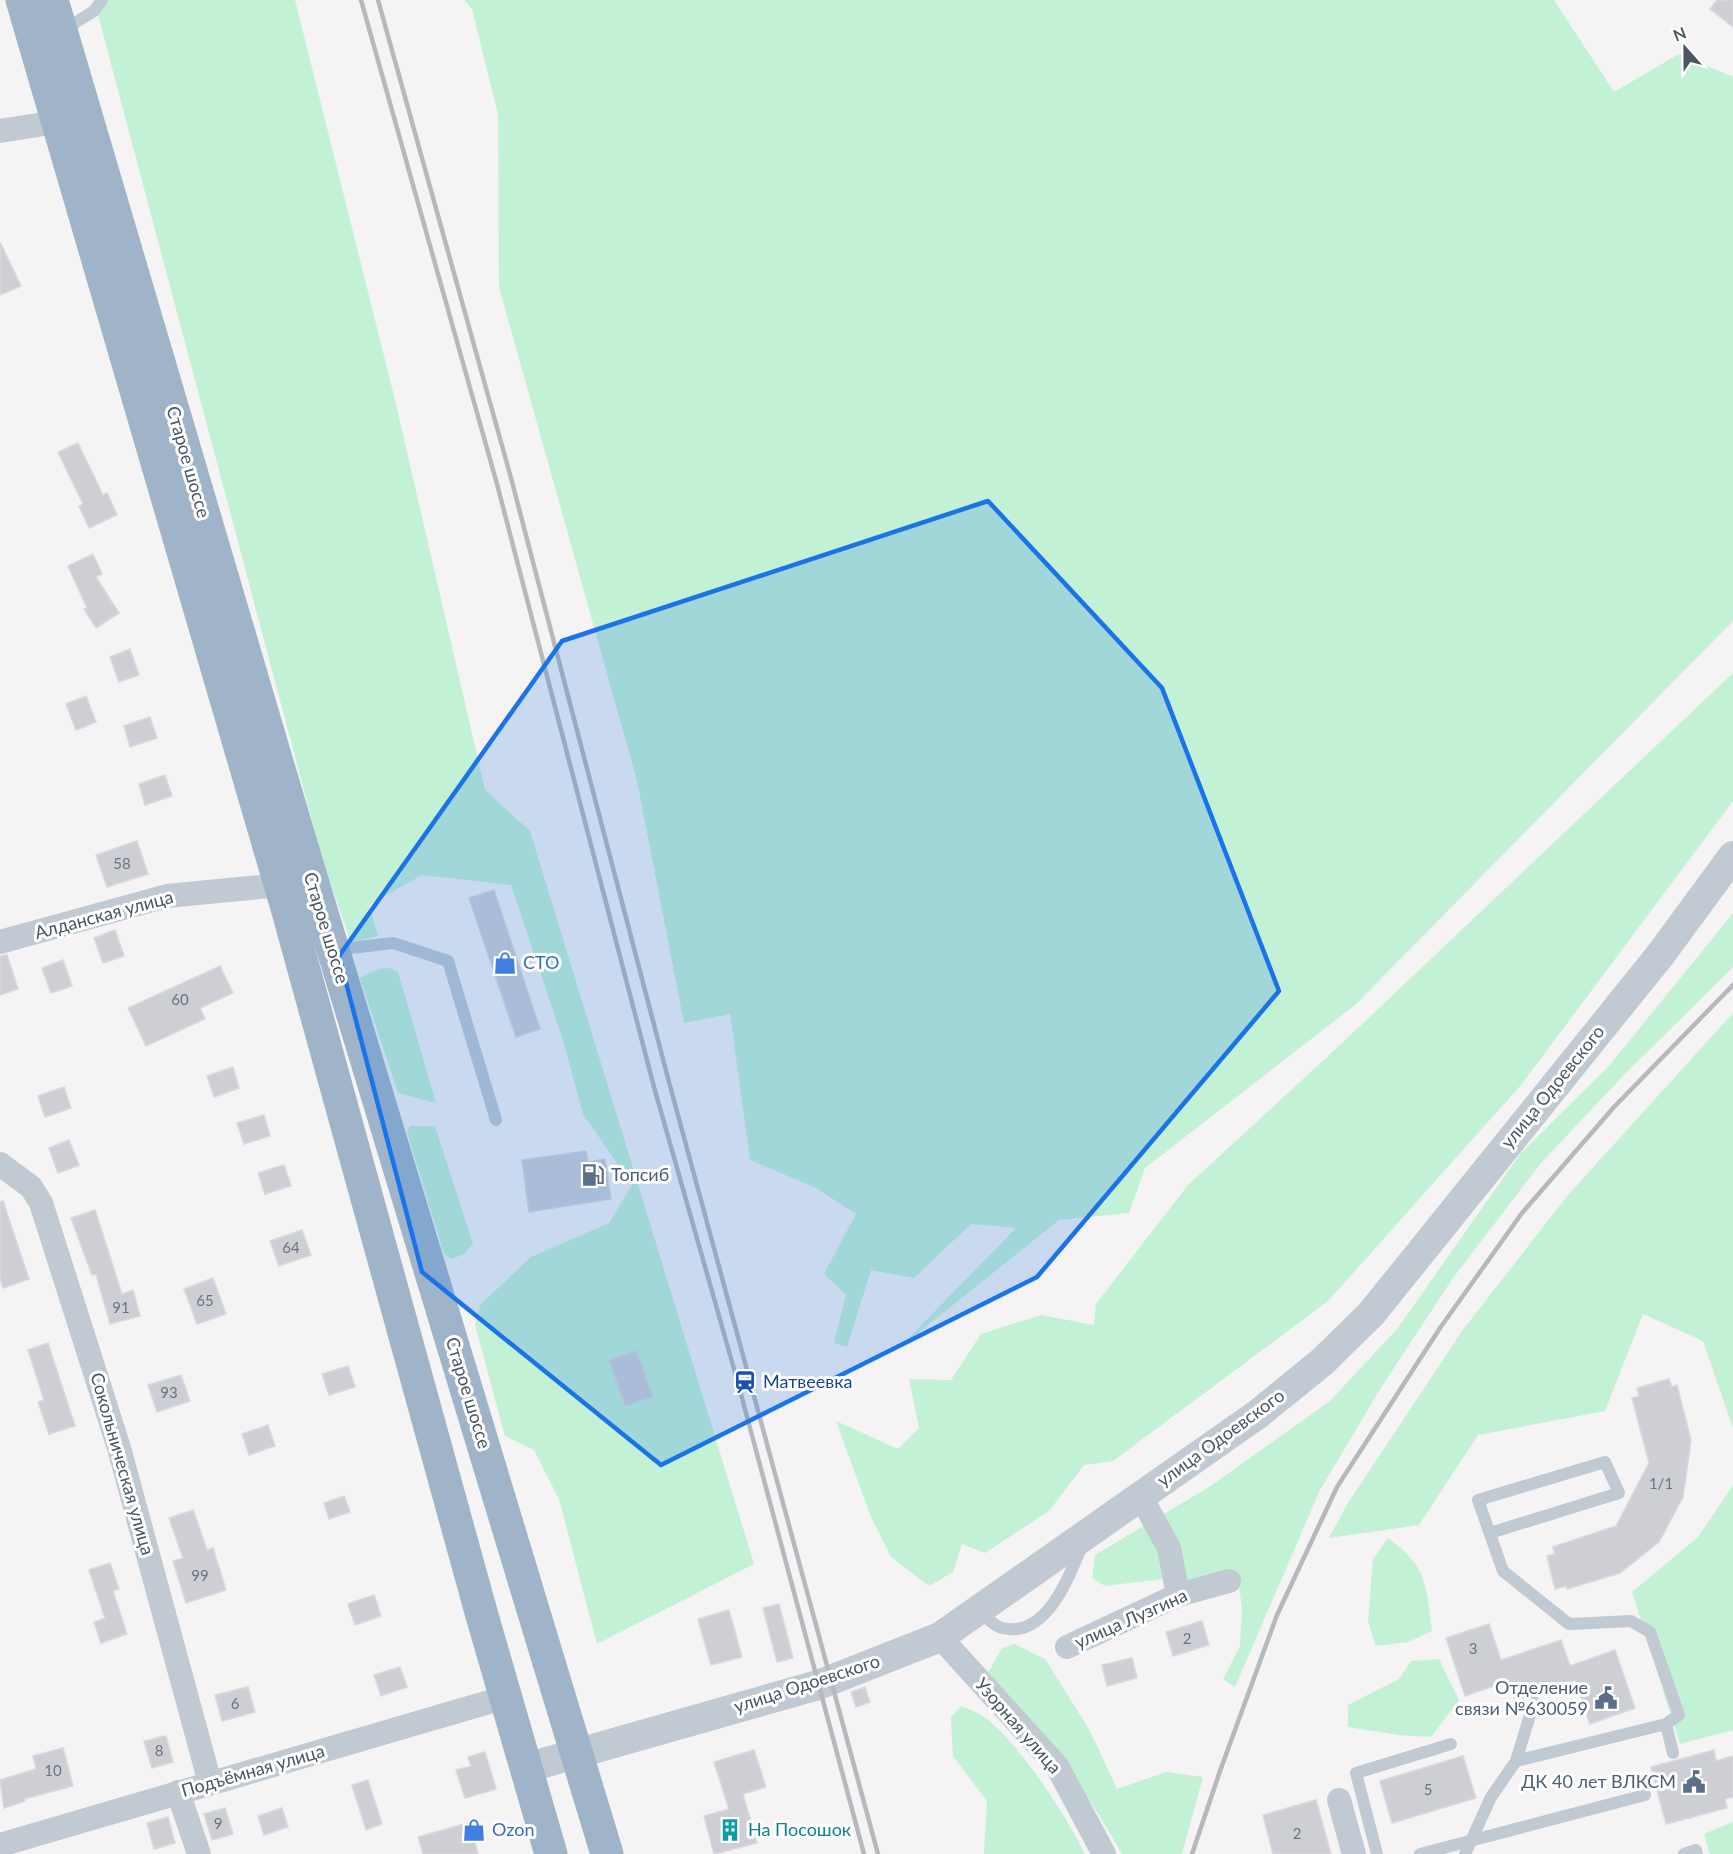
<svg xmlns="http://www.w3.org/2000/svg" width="1733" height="1854" viewBox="0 0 1733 1854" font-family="Lato,sans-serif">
<rect width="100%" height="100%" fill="#f5f3f3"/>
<path fill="#c3f1d5" d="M 94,0 L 295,0 L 395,400 L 485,790 L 530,831 L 754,1564 L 597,1644 L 559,1499 L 534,1450 L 505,1436 L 475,1325 L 481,1304 L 531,1257 L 609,1223 L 632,1185 L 583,1114 L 563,1040 L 511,885 L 422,875 L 369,905 L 378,936 L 351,942 L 323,862 Z
M 464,0 L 1554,0 L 1614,92 L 1679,54 L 1733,77 L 1733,621 L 1355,1005 L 1145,1168 L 1129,1213 L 1059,1220 L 897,1350 L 1016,1228 L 971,1224 L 914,1278 L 871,1270 L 847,1347 L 834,1343 L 846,1295 L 824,1274 L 856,1214 L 816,1188 L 750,1160 L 730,1014 L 684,1023 L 637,781 L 499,287 L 498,114 L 472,9 Z
M 1733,673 L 1733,801 L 1521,1085 L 1328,1301 L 1113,1461 L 1084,1465 L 1049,1511 L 985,1553 L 962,1544 L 953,1572 L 929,1586 L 891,1557 L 871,1517 L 836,1421 L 898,1449 L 919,1428 L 909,1379 L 951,1380 L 981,1334 L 1041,1315 L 1094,1325 L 1096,1304 L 1188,1185 L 1340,1045 Z
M 1733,913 L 1733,967 L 1622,1077 L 1541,1163 L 1453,1278 L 1382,1386 L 1320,1490 L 1235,1687 L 1223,1679 L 1240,1646 L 1242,1610 L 1238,1577 L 1185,1591 L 1179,1577 L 1105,1586 L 1092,1578 L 1095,1555 L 1209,1487 L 1330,1401 L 1397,1329 L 1521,1153 L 1609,1066 Z
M 390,968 L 398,972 L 436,1103 L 398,1093 L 360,978 L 379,969 Z
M 1733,1013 L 1733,1428 L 1703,1341 L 1643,1314 L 1605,1411 L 1478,1435 L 1419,1525 L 1329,1538 L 1346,1506 L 1462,1331 L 1568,1195 Z
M 410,1126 L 435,1126 L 473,1244 L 464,1254 L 452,1259 L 444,1254 L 407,1132 Z
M 1733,1485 L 1733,1730 L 1680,1744 L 1632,1592 L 1698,1537 Z
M 1388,1538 C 1428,1566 1426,1587 1432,1631 L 1408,1642 L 1376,1646 L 1368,1622 L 1373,1559 Z
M 1015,1644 L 1045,1659 L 1089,1729 L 1117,1789 L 1166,1772 L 1203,1777 L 1182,1854 L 1122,1854 C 1083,1784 1040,1732 988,1673 L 1002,1648 Z
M 1439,1659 L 1459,1700 L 1431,1737 L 1399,1735 L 1348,1727 L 1348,1705 L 1399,1679 L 1411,1661 Z
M 961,1706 C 969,1709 979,1713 986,1718 C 1021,1746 1065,1814 1085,1854 L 984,1854 L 987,1801 L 953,1756 L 951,1717 Z
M 1733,1822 L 1733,1854 L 1710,1854 L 1704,1834 Z"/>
<path fill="#cdcfd5" stroke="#d7d9de" stroke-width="1.5" d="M 1717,0 L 1733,0 L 1733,27 L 1710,9 Z
M 0,242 L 21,286 L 0,295 Z
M 78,443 L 103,495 L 107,493 L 117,515 L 89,528 L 79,506 L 83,504 L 58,452 Z
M 93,554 L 102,574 L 96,577 L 119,613 L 96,628 L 84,609 L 87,608 L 68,566 Z
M 130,649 L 139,675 L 119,682 L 110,657 Z
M 86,696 L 96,722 L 76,730 L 66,704 Z
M 150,717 L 157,738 L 130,747 L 124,726 Z
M 165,775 L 172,796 L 145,805 L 139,784 Z
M 137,841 L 148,874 L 107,887 L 96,855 Z
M 494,890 L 540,1029 L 516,1037 L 469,898 Z
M 115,930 L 124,956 L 103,963 L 94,938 Z
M 7,955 L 18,989 L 0,995 L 0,956 Z
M 63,960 L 72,986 L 51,993 L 42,968 Z
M 220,966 L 233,993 L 200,1008 L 205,1019 L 146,1046 L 128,1008 Z
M 233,1067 L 239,1088 L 214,1097 L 207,1076 Z
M 64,1087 L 71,1108 L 45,1117 L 38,1096 Z
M 264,1115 L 270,1136 L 244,1144 L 237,1123 Z
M 69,1140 L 79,1165 L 58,1173 L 49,1148 Z
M 586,1151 L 588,1162 L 605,1159 L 611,1199 L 529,1212 L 522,1160 Z
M 284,1165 L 291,1186 L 265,1194 L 258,1173 Z
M 3,1201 L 29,1279 L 3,1288 L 0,1279 L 0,1202 Z
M 95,1210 L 122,1294 L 133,1290 L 140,1316 L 110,1324 L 96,1274 L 92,1275 L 71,1218 Z
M 302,1230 L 311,1255 L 279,1266 L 270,1241 Z
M 213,1278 L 226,1314 L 197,1324 L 184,1289 Z
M 48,1343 L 75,1426 L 49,1434 L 38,1402 L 44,1400 L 28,1350 Z
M 637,1351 L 653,1397 L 625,1406 L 609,1360 Z
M 348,1366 L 355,1387 L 329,1395 L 322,1374 Z
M 181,1375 L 190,1401 L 157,1412 L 148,1385 Z
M 1669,1379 L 1672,1387 L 1677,1385 L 1691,1440 L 1683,1497 L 1659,1542 L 1620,1573 L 1567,1589 L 1566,1586 L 1555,1589 L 1547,1556 L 1555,1554 L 1553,1547 L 1616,1526 L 1649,1463 L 1632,1398 L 1639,1396 L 1637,1388 Z
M 268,1425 L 275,1446 L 249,1455 L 242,1434 Z
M 344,1496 L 350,1512 L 329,1519 L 324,1503 Z
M 193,1510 L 207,1550 L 213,1548 L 226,1590 L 186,1603 L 173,1561 L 183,1558 L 169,1518 Z
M 110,1563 L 119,1589 L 113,1591 L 127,1634 L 101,1643 L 94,1622 L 105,1618 L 89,1570 Z
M 374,1595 L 381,1616 L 355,1625 L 348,1604 Z
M 779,1604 L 793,1658 L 777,1662 L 763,1608 Z
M 729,1610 L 742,1657 L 711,1665 L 698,1619 Z
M 1202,1621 L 1209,1645 L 1173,1656 L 1166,1632 Z
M 1489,1624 L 1501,1660 L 1561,1640 L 1570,1666 L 1615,1650 L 1635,1708 L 1590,1724 L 1575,1680 L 1515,1701 L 1508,1681 L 1465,1696 L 1446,1638 Z
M 1132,1658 L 1137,1678 L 1107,1686 L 1102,1665 Z
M 400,1667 L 407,1687 L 381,1696 L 374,1675 Z
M 248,1687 L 255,1712 L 222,1721 L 215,1695 Z
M 865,1687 L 870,1702 L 856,1707 L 851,1692 Z
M 166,1736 L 173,1762 L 152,1768 L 144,1741 Z
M 63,1748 L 73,1786 L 24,1799 L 25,1801 L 4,1808 L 0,1780 L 36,1769 L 33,1756 Z
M 754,1750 L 766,1787 L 743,1794 L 757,1843 L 714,1854 L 704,1816 L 729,1809 L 714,1762 Z
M 1714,1750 L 1716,1761 L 1733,1756 L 1733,1797 L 1725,1799 L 1727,1808 L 1666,1824 L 1651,1767 Z
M 485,1752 L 496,1789 L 465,1798 L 456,1770 L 471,1766 L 468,1757 Z
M 1463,1756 L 1476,1798 L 1392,1823 L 1380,1781 Z
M 368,1780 L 382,1824 L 366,1830 L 352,1785 Z
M 1316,1800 L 1331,1854 L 1273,1854 L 1263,1815 Z
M 225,1808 L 233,1834 L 212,1840 L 204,1814 Z
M 282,1808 L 288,1827 L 264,1835 L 258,1816 Z
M 168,1817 L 175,1843 L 154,1849 L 147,1823 Z
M 478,1820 L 483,1837 L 474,1839 L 478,1854 L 423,1854 L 418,1837 Z"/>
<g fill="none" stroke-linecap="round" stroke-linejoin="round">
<path stroke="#c1cad2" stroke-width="12" d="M 62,31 L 94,11 L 102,0
M 334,950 L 393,943 L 448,961 L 496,1120
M 1490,1533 L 1619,1493 L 1605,1462 L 1478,1500 L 1503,1571 L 1569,1624 L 1631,1621 L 1650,1632 L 1679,1715 L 1666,1724 L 1516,1761
M 979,1612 C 985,1616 994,1626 1002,1628 C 1046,1639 1070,1576 1082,1545
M 1666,1724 L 1673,1753
M 1377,1854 L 1356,1773 L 1451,1744
M 1420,1854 L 1645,1795
M 1465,1854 L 1491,1797 L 1516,1761 L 1534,1702
M 1684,1854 L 1696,1850 L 1697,1854"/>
<path stroke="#c1cad2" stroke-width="24" d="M 0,131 L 57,122
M 0,942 L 167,896 L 280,885
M 0,1164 L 31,1187 L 41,1203 L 119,1448 L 210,1783
M 1141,1497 L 1169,1548 L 1178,1595
M 940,1637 L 1057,1766 L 1104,1854
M 1067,1647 L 1178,1595 L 1229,1581
M 178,1792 L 199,1854
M 1339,1800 L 1354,1854
M 0,1845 L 506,1697"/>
<path stroke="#c1cad2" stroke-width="30" d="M 526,1768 L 818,1685 L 940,1637 L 1258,1414 L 1322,1362 L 1371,1314 L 1661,954 L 1733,856"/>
<path stroke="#9fb4c9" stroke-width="33" d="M 22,0 L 287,908 L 481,1612 L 551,1854
M 52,0 L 305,857 L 607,1854"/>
<path stroke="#b5b8bd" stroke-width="4.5" d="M 361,0 L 497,484 L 654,1087 L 738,1383 L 864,1854
M 378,0 L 511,478 L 669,1082 L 878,1854
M 1192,1854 L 1220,1771 L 1277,1615 L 1337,1487 L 1440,1328 L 1522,1213 L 1614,1107 L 1733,985"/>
</g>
<path fill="#1a73e8" fill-opacity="0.2" stroke="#1a73e8" stroke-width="4.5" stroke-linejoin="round" d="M 988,501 L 1162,688 L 1279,991 L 1037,1277 L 661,1465 L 422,1272 L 339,956 L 562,641 Z"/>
<defs>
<g id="shop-bare" transform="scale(1.8)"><path d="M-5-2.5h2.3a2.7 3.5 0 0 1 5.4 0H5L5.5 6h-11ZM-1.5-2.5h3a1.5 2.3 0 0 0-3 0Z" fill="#3f7fe0" stroke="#fff" stroke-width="2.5" paint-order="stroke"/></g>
<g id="fuel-bare" transform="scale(1.8)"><path d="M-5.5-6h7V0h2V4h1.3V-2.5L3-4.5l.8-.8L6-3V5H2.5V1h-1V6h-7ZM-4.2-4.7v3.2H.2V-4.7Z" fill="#5c6f8a" stroke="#fff" stroke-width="2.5" paint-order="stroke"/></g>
<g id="station-bare" transform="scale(1.8)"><path d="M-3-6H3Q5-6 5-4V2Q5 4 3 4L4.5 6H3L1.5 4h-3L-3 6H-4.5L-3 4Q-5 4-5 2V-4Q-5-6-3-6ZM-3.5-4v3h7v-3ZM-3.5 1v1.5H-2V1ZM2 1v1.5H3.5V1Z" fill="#1a4fb4" stroke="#fff" stroke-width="2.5" paint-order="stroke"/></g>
<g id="civic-bare" transform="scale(1.8)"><path d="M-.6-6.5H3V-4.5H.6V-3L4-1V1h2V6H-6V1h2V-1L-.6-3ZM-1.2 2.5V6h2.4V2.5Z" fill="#5c6f8a" stroke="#fff" stroke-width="2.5" paint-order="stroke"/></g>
<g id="building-bare" transform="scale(1.8)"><path d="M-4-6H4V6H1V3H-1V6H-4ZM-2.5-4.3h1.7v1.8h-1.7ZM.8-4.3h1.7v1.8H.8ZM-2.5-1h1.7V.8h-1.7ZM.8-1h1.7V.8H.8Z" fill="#0f9aa8" stroke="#fff" stroke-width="2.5" paint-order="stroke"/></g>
</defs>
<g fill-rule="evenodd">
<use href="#shop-bare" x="505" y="963"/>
<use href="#fuel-bare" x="593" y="1175"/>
<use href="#station-bare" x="745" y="1382"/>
<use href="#civic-bare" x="1606" y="1698"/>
<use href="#civic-bare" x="1694" y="1782"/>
<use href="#shop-bare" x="474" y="1830"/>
<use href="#building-bare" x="730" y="1830"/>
</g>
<g text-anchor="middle" stroke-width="6" stroke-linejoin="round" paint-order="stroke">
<g font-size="15" fill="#6b747e">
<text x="122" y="869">58</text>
<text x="180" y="1005">60</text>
<text x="291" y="1253">64</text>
<text x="205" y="1306">65</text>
<text x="121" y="1313">91</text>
<text x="169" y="1398">93</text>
<text x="1661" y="1489">1/1</text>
<text x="200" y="1581">99</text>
<text x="1187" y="1644">2</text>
<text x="1473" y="1654">3</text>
<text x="235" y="1709">6</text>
<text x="159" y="1756">8</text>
<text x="53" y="1776">10</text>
<text x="1428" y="1795">5</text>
<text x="218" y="1829">9</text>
<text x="1297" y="1839">2</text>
</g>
<g font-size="18" fill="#4a5661" stroke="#fff">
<text transform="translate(188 462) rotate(74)" y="6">Старое шоссе</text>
<text transform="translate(104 915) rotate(-15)" y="6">Алданская улица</text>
<text transform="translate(326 928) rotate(73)" y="6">Старое шоссе</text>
<text transform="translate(1553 1087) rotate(-51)" y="6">улица Одоевского</text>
<text transform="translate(468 1393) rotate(73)" y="6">Старое шоссе</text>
<text transform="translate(1221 1438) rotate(-36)" y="6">улица Одоевского</text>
<text transform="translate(122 1464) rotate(74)" y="6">Сокольническая улица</text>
<text transform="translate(1131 1619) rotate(-24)" y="6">улица Лузгина</text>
<text transform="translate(807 1684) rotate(-18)" y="6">улица Одоевского</text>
<text transform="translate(1018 1726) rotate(49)" y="6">Узорная улица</text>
<text transform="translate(253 1771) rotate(-16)" y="6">Подъёмная улица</text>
</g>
<g font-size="18" fill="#366cbe" stroke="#fff" text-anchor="start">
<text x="523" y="969">СТО</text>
<text x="492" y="1836">Ozon</text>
</g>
<g font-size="18" fill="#4e5e75" stroke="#fff" text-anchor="end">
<text x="611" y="1181" text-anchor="start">Топсиб</text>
<text x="1588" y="1694">Отделение<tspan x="1588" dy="21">связи №630059</tspan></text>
<text x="1676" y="1788">ДК 40 лет ВЛКСМ</text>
</g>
<g font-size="18" fill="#164399" stroke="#fff" text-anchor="start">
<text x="763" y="1388">Матвеевка</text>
</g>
<g font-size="18" fill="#0d838f" stroke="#fff" text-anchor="start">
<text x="748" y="1836">На Посошок</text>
</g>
</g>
<g transform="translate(1685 48) rotate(339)" stroke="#ffffff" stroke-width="4.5" paint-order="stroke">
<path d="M0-4.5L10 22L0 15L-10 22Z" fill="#4a5661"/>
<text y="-9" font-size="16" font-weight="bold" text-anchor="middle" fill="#4a5661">N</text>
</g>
</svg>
